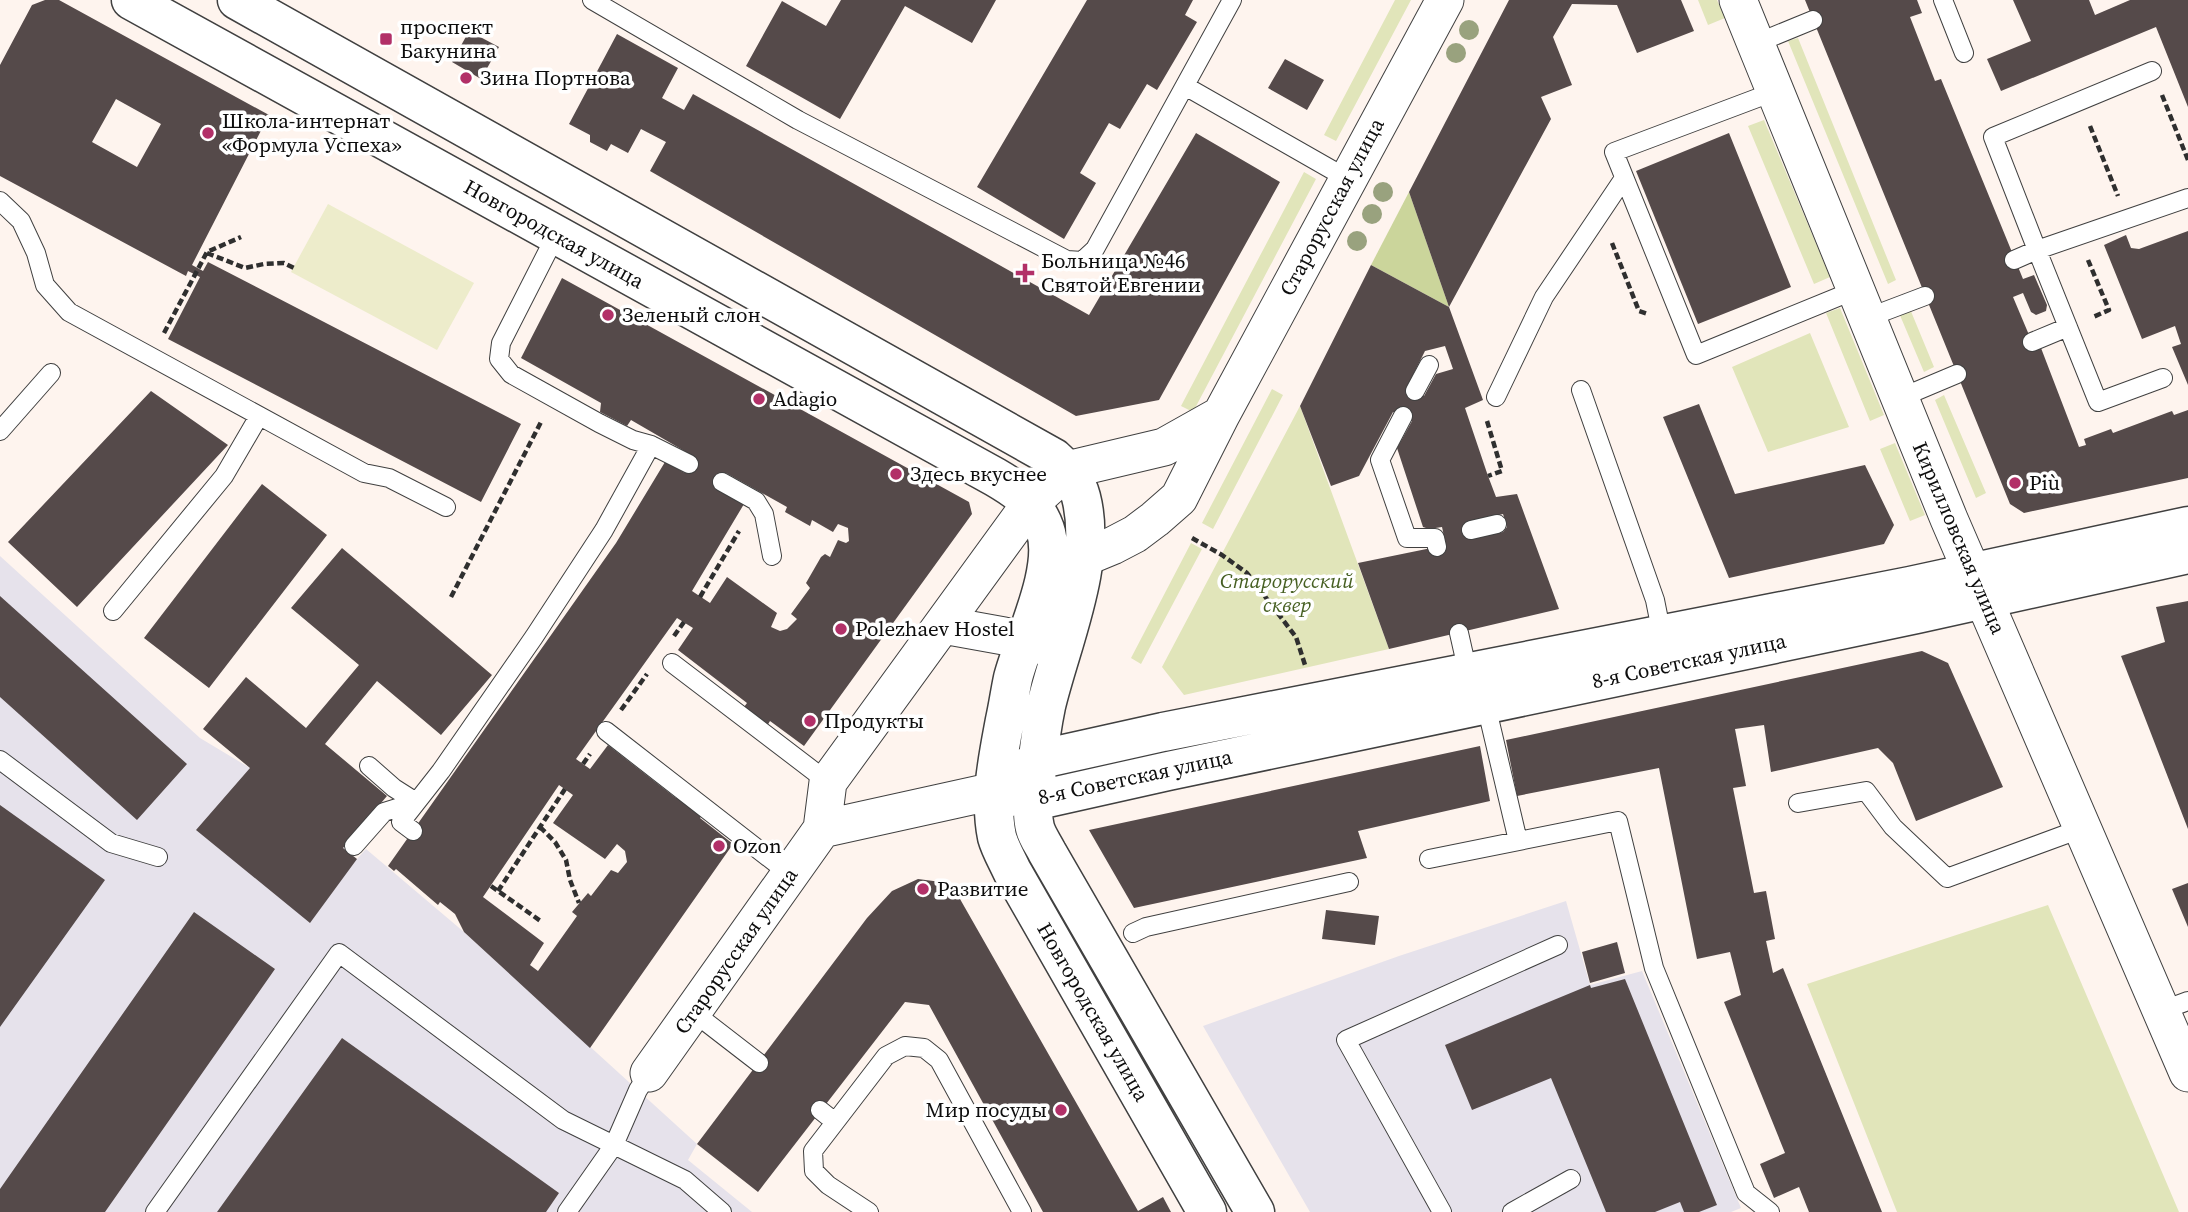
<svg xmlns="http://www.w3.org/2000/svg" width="2188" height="1212" viewBox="0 0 2188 1212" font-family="'Source Serif 4',serif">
<rect width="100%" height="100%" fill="#fef4ee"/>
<path fill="#e6e2eb" d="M 0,556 L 200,738 L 250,768 L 357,859 L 366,849 L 464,932 L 697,1144 L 688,1160 L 752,1212 L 0,1212 Z
M 1566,901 L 1590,985 L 1642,971 L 1741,1208 L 1731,1212 L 1310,1212 L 1203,1026 L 1399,956 Z"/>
<path fill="#e1e5ba" d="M 1395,0 L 1411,0 L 1336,141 L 1324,135 Z
M 1698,0 L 1717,0 L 1725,18 L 1708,25 Z
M 1798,38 L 1896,280 L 1888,284 L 1788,41 Z
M 1764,120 L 1830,277 L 1814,284 L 1748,126 Z
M 1304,172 L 1316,179 L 1193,412 L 1181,406 Z
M 1840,308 L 1884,415 L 1870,421 L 1826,313 Z
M 1910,309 L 1934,367 L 1924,372 L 1899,313 Z
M 1810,333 L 1849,427 L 1768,452 L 1732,367 Z
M 1272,389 L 1283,395 L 1213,529 L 1202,523 Z
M 1944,395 L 1986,493 L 1976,498 L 1935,400 Z
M 1300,406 L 1389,649 L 1184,695 L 1162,667 Z
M 1895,443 L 1925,515 L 1910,521 L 1880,449 Z
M 1191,543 L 1202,549 L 1141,664 L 1131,658 Z
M 2048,905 L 2179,1212 L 1897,1212 L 1807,984 Z"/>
<path fill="#cbd59b" d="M 1409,192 L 1449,307 L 1371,265 Z"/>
<path fill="#edeccb" d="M 328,204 L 474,283 L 437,350 L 291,272 Z"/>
<path fill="#554a4a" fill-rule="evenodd" d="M 45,0 L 59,0 L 269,115 L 192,265 L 203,271 L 208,262 L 521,424 L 481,502 L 168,339 L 200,277 L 188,271 L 186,276 L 0,176 L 0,65 L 32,5 ZM 116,99 L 161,124 L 137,167 L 92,142 Z
M 841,0 L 996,0 L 972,43 L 905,6 L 840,119 L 746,66 L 782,1 L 826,26 Z
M 1087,0 L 1193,0 L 1185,15 L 1197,22 L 1157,90 L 1147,84 L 1120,129 L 1109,123 L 1080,173 L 1096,183 L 1064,239 L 977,187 Z
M 1509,0 L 1681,0 L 1694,31 L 1637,53 L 1617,5 L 1572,4 L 1553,37 L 1572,85 L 1541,97 L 1551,119 L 1449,307 L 1409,192 Z
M 1805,0 L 1917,0 L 1922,13 L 1910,17 L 1935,81 L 1941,79 L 2023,279 L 2034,275 L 2047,305 L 2046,311 L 2036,315 L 2031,312 L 2023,293 L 2013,297 L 2035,349 L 2041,348 L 2079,447 L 2086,445 L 2084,439 L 2111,429 L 2113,433 L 2172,411 L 2174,415 L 2188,410 L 2188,478 L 2024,513 L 2010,504 Z
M 2013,0 L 2089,0 L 2095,15 L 2130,0 L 2188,0 L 2188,107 L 2156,27 L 2001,91 L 1987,59 L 2031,41 Z
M 469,31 L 499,47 L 481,79 L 452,62 Z
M 617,34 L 678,68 L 662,98 L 684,110 L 693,94 L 1089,315 L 1196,133 L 1280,182 L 1159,400 L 1076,416 L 650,171 L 666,142 L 641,129 L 628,153 L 611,144 L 607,151 L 590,142 L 590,135 L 569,124 Z
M 1285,59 L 1324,80 L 1307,110 L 1268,88 Z
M 1729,133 L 1791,287 L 1698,324 L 1636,171 Z
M 2188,231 L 2188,385 L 2172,347 L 2181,344 L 2175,326 L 2142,339 L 2104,245 L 2126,235 L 2131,248 L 2139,249 Z
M 1371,265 L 1449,307 L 1483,400 L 1465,408 L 1488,476 L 1496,497 L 1517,494 L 1559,609 L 1389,649 L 1358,563 L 1446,545 L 1442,527 L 1429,529 L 1423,527 L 1397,448 L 1412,421 L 1393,412 L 1359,476 L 1331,486 L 1300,406 ZM 1445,346 L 1453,369 L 1436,374 L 1424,396 L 1407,387 L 1425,351 ZM 1503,514 L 1507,527 L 1503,532 L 1473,539 L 1469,523 Z
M 562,278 L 969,502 L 972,514 L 804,746 L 770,721 L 767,726 L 744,707 L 747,703 L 678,650 L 693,628 L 677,618 L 576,759 L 590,769 L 608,745 L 676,798 L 680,793 L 704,813 L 700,818 L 733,844 L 590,1048 L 464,932 L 455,914 L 440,902 L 438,905 L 396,869 L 394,871 L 388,866 L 616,543 L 665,462 L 685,473 L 693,456 L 631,420 L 627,426 L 600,412 L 601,403 L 521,358 ZM 726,473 L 787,507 L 785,512 L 810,526 L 812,520 L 833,532 L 838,524 L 848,528 L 849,541 L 846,543 L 838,540 L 830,557 L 825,554 L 821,557 L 806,583 L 810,588 L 791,614 L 797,619 L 787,629 L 780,631 L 771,627 L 777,613 L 727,577 L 710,603 L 692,591 L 744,504 L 718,490 ZM 559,785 L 573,795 L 553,823 L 605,859 L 617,844 L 625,851 L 627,862 L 618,873 L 611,870 L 591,896 L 588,893 L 572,912 L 577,916 L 538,971 L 530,965 L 544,943 L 483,897 Z
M 151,391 L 228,445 L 77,607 L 8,542 Z
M 1699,404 L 1735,494 L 1865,465 L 1894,525 L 1884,544 L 1729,578 L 1663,417 Z
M 262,484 L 327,535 L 209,688 L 144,638 Z
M 342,548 L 492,675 L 441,735 L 377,681 L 325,744 L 387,796 L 343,848 L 357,859 L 310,923 L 196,830 L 250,768 L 203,729 L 246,677 L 306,728 L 359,665 L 291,608 Z
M 0,596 L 187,764 L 137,820 L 0,697 Z
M 2188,601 L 2188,829 L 2121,656 L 2165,642 L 2156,607 Z
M 1922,651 L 1948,663 L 2003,787 L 1916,821 L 1893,763 L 1878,748 L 1771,772 L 1764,725 L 1735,729 L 1746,786 L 1733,788 L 1754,893 L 1766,891 L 1775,939 L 1766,941 L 1773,973 L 1783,968 L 1882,1212 L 1809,1212 L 1799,1187 L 1774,1198 L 1760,1164 L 1785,1153 L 1724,1002 L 1741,995 L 1730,952 L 1697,959 L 1659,768 L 1517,796 L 1506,740 Z
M 1480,746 L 1490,801 L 1358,831 L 1367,858 L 1134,908 L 1089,830 Z
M 0,805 L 105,880 L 0,1027 Z
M 918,879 L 941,882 L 960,899 L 1138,1211 L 1163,1197 L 1171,1212 L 1043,1212 L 929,1005 L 905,1002 L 758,1192 L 697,1144 L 867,918 L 892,891 Z
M 2188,883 L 2188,927 L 2172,889 Z
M 1326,910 L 1379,916 L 1375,945 L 1322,939 Z
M 194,912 L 275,969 L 105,1212 L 0,1212 L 0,1189 Z
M 1617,942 L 1625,973 L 1590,983 L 1582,952 Z
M 1625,979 L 1717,1205 L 1699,1212 L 1684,1212 L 1680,1202 L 1655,1212 L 1606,1212 L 1551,1078 L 1472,1110 L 1445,1045 L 1590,985 L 1591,988 Z
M 342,1038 L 559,1193 L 546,1212 L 217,1212 Z"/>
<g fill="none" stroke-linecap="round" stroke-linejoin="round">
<g stroke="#404040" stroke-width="20">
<path id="service" d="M 592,0 L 798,120 L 1067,260 L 1082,261 L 1095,249 L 1232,0
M 1943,0 L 1964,53
M 1757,43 L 1813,20
M 2152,71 L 1993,137 L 2037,250 L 2188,198
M 1185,86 L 1348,179
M 1776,91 L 1614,152 L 1696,355 L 1855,290
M 0,201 L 21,221 L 36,253 L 45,285 L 69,312 L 364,473 L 389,478 L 446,507
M 556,235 L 501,343 L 499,359 L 511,374 L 599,423 L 633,440 L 651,445 L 689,464
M 2014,260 L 2037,250 L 2098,402 L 2163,378
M 1867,318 L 1925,296
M 2032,342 L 2068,327
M 1581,390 L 1655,600 L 1662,635
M 1415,391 L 1429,365
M 1496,397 L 1544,297 L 1624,178
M 1900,398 L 1957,374
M 1403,416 L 1380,460 L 1407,538 L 1435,538 L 1437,547
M 0,431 L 51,373
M 722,482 L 756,501 L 764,514 L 772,556
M 1471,530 L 1497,524
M 113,611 L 224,476 L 259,416
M 1459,633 L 1468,673
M 672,663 L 828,782
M 1485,701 L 1518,841
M 606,731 L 791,875
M 0,760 L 111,843 L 158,857
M 1798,803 L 1866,791 L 1893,827 L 1947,878 L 2083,828
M 413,831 L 401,822 L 441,771 L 534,637 L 604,530 L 651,445
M 354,846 L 384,812 L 416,802 L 394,788 L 369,766
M 1429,859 L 1618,821 L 1654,968 L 1746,1193 L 1770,1212
M 1133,933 L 1146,927 L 1349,882
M 2161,1011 L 2188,1001
M 693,1012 L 759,1063
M 820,1110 L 835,1122
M 155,1212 L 339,953 L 563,1120 L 685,1180 L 722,1212
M 567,1212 L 614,1145 L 638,1090 L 649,1073
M 869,1212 L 828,1185 L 814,1171 L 813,1151 L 886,1056 L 905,1046 L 924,1048 L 939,1060 L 1022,1212
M 1442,1212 L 1346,1040 L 1558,945
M 1512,1212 L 1571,1179"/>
</g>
<g stroke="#404040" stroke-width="39">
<path id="minor" d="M 1738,0 L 1949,519 L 2188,1073
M 1056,560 L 1083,558 L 1112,546 L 1135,534 L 1155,519 L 1179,498 L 1221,415 L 1445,0
M 943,625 L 1004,636 L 1055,649
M 822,829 L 994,791
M 649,1073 L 822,829 L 828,782 L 1031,503 L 1067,470 L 1164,447 L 1221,415"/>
</g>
<g stroke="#404040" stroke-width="41">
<path id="tertiary" d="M 131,0 L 995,477 C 1019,491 1035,502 1045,529 C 1059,569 1023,639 1013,678 C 1010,692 1008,707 1005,720 C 998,758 989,798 997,837 C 1000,848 1007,860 1012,871 L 1207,1212
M 237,0 L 1054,458 C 1066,469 1077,481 1081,497 C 1098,562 1061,643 1046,706 C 1041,730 1038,755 1036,780 C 1034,795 1031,813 1035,828 C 1037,836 1043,844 1047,852 L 1255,1212
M 1018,774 L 1037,760 L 1163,732 L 1910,586 L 2188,526
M 1009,795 L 1034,801 L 1168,771 L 1917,614 L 2188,554"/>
</g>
<path stroke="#2f2f2f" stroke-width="4.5" stroke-dasharray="7 3.5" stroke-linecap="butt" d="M 2162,95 L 2188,160
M 2090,126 L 2118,196
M 1612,243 L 1639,311 L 1648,314
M 207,253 L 245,268 L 264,264 L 284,263 L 294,268
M 2088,260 L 2109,310 L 2093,317
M 164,333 L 207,252 L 241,237
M 1487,421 L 1502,471 L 1488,476
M 1192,538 L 1222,555 L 1247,573 L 1296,637 L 1306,668
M 451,597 L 542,420
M 700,597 L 739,531
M 674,636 L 684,622
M 621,710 L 647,674
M 583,764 L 590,754
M 540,827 L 555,842 L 566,860 L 570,880 L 579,903
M 491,886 L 542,922
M 498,891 L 565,789"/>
<use href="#service" stroke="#fff" stroke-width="18"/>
<use href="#minor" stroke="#fff" stroke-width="37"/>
<use href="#tertiary" stroke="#fff" stroke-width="38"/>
</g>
<g fill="#99a27e">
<circle cx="1469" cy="30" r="10"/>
<circle cx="1456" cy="53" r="10"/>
<circle cx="1383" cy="192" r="10"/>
<circle cx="1372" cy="214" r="10"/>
<circle cx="1357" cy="241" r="10"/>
</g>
<g fill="#b23068" stroke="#fff" stroke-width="2.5">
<rect x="379" y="32" width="14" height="14" rx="3.5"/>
<circle cx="466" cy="78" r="7"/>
<circle cx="208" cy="133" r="7"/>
<path d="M1021.5 262.5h7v7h7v7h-7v7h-7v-7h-7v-7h7z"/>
<circle cx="608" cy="315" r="7"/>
<circle cx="759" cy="399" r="7"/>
<circle cx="896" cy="474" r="7"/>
<circle cx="2015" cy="483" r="7"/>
<circle cx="841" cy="629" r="7"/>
<circle cx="810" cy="721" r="7"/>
<circle cx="719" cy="846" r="7"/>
<circle cx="923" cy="889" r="7"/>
<circle cx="1061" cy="1110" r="7"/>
</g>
<g text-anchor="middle" stroke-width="7" stroke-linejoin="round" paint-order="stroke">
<g font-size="21" fill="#0d0d0d" stroke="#fff" text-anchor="start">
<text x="400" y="34">проспект<tspan x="400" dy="24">Бакунина</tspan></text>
<text x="480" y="85">Зина Портнова</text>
<text x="222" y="128">Школа-интернат<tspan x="222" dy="24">«Формула Успеха»</tspan></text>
<text x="1041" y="268">Больница №46<tspan x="1041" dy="24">Святой Евгении</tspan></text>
<text x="622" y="322">Зеленый слон</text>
<text x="773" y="406">Adagio</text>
<text x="910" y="481">Здесь вкуснее</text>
<text x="2029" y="490">Più</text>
<text x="855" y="636">Polezhaev Hostel</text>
<text x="824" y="728">Продукты</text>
<text x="733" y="853">Ozon</text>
<text x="937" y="896">Развитие</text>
<text x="1047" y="1117" text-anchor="end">Мир посуды</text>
</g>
<g font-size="21" fill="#0d0d0d" stroke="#fff">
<text transform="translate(1332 207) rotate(-62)" y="7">Старорусская улица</text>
<text transform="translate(554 234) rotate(29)" y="7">Новгородская улица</text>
<text transform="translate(1959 538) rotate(67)" y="7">Кирилловская улица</text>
<text transform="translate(1689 661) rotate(-12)" y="7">8-я Советская улица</text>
<text transform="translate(1135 777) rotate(-12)" y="7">8-я Советская улица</text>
<text transform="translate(736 951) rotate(-55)" y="7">Старорусская улица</text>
<text transform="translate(1093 1012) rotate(60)" y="7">Новгородская улица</text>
</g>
<g font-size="21" font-style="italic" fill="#465f22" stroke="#fff">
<text x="1287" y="588">Старорусский<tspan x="1287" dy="24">сквер</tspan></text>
</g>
</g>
</svg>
